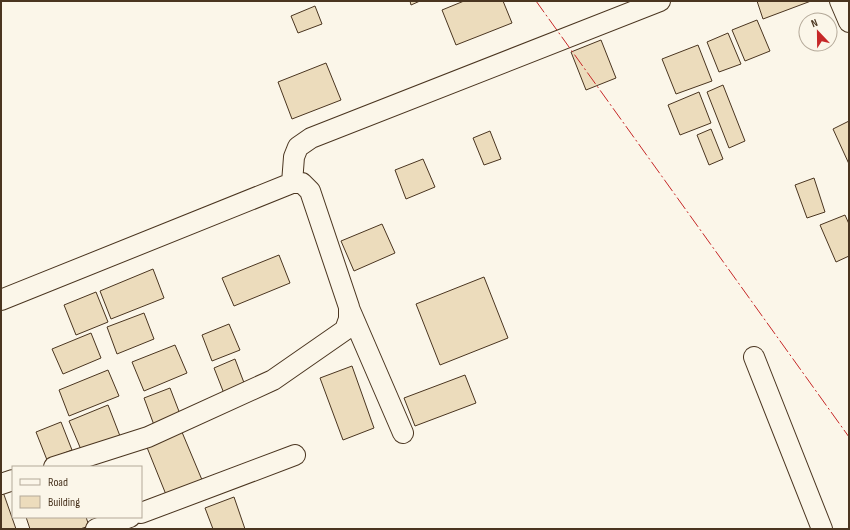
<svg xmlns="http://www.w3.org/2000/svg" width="850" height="530" viewBox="0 0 850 530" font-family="'Sofia Sans Condensed',sans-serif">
<rect width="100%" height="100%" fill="#fbf6e9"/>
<path fill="#ecdcbc" stroke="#4a3520" d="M 410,1 L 420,1 L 411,5 Z
M 464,1 L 503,1 L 512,23 L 456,45 L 442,10 Z
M 757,1 L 811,1 L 763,19 Z
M 315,6 L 322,24 L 298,33 L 291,16 Z
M 757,20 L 770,51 L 745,61 L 732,30 Z
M 728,33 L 741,64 L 719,72 L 707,42 Z
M 601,40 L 616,78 L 586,90 L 571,52 Z
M 698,45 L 712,81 L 676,94 L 662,59 Z
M 326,63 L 341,100 L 292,119 L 278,82 Z
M 723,85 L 745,141 L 729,148 L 707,92 Z
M 699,92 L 711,123 L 680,135 L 668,105 Z
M 849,121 L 849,164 L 833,129 Z
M 711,129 L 723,159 L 709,165 L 697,135 Z
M 490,131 L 501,159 L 484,165 L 473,138 Z
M 423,159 L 435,187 L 406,199 L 395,170 Z
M 814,178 L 825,212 L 807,218 L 795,185 Z
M 845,215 L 849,224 L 849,256 L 836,262 L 820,225 Z
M 382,224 L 395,253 L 354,271 L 341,241 Z
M 279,255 L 290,283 L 234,306 L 222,278 Z
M 153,269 L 164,298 L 111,319 L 100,291 Z
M 484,277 L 508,338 L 440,365 L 416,304 Z
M 96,292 L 108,322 L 76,335 L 64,305 Z
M 144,313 L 154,339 L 117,354 L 107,327 Z
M 229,324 L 240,350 L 212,361 L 202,335 Z
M 91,333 L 101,358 L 63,374 L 52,349 Z
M 175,345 L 187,373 L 144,391 L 132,362 Z
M 235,359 L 246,388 L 225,396 L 214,368 Z
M 352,366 L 374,428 L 343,440 L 320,378 Z
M 108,370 L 119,396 L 69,416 L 59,390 Z
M 465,375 L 476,403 L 415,426 L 404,398 Z
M 170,388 L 180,414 L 154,425 L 144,398 Z
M 108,405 L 120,436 L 82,452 L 69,421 Z
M 61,422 L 72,450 L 47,460 L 36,432 Z
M 179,425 L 205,487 L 169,502 L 144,440 Z
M 1,489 L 2,489 L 16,529 L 1,529 Z
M 234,497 L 245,529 L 213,529 L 205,508 Z
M 26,517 L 86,517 L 89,526 L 80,529 L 30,529 Z"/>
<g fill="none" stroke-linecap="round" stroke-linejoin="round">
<g stroke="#4a3520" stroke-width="22">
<path id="minor" d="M 840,1 L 849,22
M 292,183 L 294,157 L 298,147 L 311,138 L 660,1
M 1,300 L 292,183 L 302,183 L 310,191 L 349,307 L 349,319 L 345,330 L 273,380 L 148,437 L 54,467
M 349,308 L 403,433
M 754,357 L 822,529
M 1,484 L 13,480
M 141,513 L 295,455
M 96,529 L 130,517"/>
</g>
<use href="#minor" stroke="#fbf6e9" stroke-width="20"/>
<path stroke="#c62828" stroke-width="1" stroke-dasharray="14 3 2 3" stroke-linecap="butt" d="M 536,1 L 849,437"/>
</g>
<rect width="850" height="530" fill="none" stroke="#4a3520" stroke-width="4"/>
<rect x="12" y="466" width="130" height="52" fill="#fbf6e9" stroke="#b4a999"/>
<rect x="20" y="479" width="20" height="6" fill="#fbf6e9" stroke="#b4a999"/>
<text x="48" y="486" font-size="12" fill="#4a3520">Road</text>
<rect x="20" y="496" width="20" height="12" fill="#ecdcbc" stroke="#b4a999"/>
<text x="48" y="506" font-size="12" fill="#4a3520">Building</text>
<g transform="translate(818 32) rotate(338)"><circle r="19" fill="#fbf6e9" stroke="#b4a999"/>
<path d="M0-3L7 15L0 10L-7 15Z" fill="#c62828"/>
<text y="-6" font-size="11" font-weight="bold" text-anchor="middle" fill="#4a3520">N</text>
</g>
</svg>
